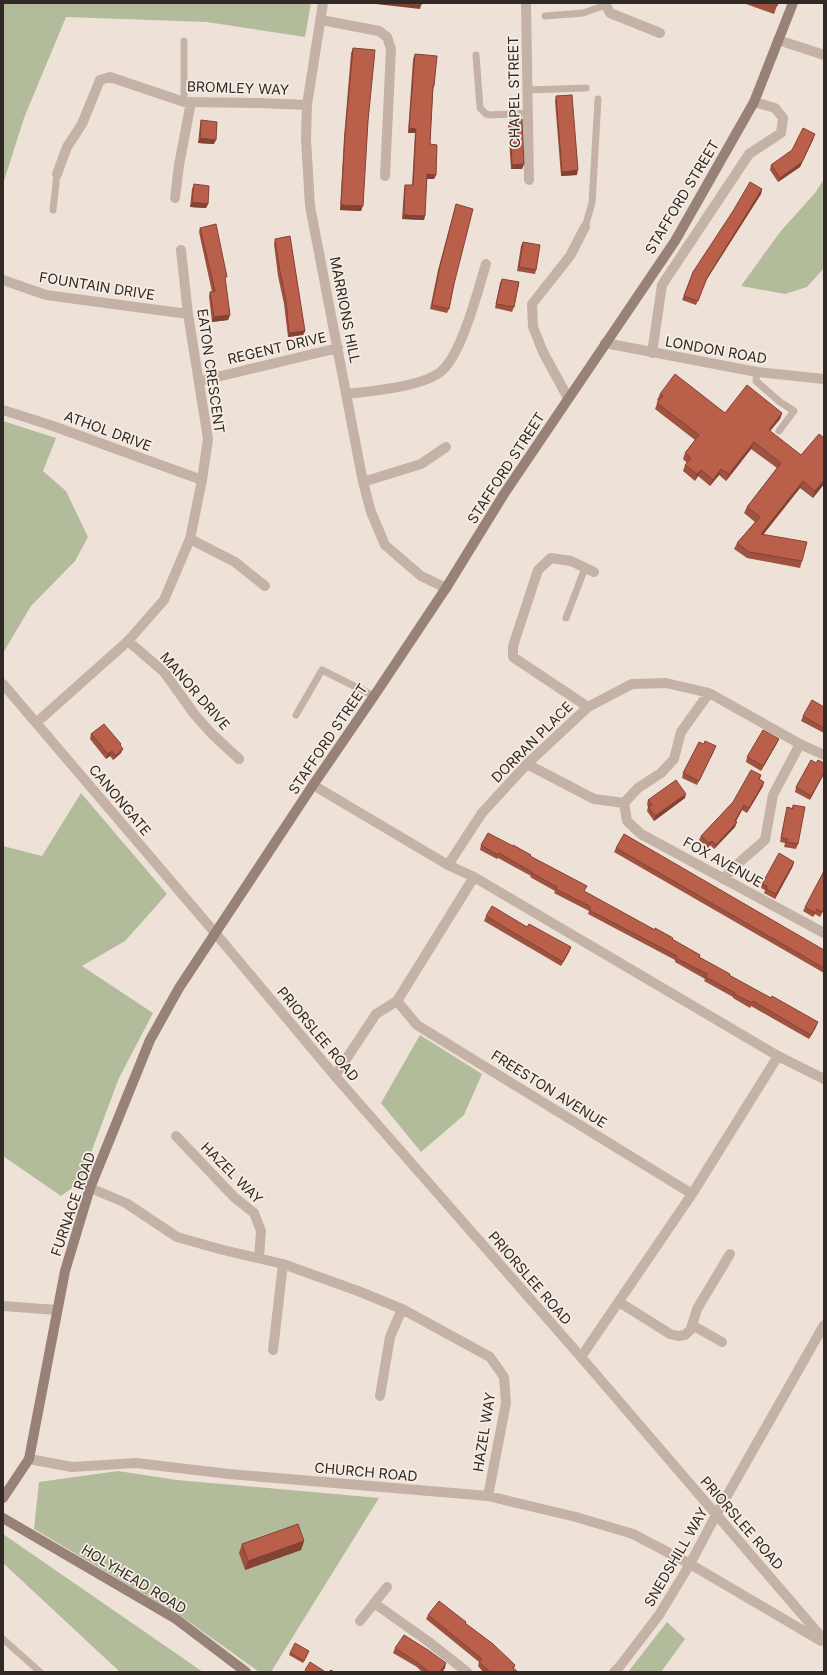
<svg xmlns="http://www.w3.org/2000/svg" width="827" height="1675" viewBox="0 0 827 1675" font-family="Inter,sans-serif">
<rect width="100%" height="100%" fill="#eee2d8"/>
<path fill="#b2bb9a" d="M 3,3 L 311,3 L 305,37 L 207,22 L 66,17 L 24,118 L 3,184 Z
M 824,179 L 824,268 L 807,287 L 785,294 L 741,286 L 780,232 L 815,193 Z
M 3,421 L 56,438 L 43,471 L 66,491 L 88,537 L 75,561 L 31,606 L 3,653 Z
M 81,793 L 167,894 L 125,941 L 82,966 L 153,1013 L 119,1078 L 80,1182 L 61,1196 L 3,1156 L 3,846 L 42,856 Z
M 420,1035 L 482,1074 L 464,1115 L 421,1152 L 381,1103 Z
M 118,1471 L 177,1480 L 379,1498 L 271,1672 L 259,1672 L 181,1616 L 34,1529 L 39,1482 Z
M 3,1534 L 203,1672 L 120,1672 L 3,1563 Z
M 667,1622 L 685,1639 L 661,1672 L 628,1672 Z"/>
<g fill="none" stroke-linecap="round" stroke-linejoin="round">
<path stroke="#c4b2a6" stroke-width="7" d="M 545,16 L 583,13 L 606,5
M 184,41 L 184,102
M 476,55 L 480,108 L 486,114 L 490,115 L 528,113
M 528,90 L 586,88
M 53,210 L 57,174
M 585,227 L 592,203 L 598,99
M 757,372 L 756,381 L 780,402 L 794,411 L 779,431
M 566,618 L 585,568
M 296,715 L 322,670 L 374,696
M 3,1639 L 40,1672"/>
<path stroke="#c4b2a6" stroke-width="10" d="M 323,3 L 307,105 L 306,139 L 310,206 L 363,482 L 371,512 L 385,545 L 421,576 L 446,588
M 526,3 L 529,180
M 605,3 L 610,13 L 660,33
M 321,20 L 379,31 L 387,37 L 391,49 L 385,176
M 778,40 L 824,55
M 57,174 L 67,147 L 82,124 L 100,80 L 110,77 L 184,102 L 260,103 L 307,105
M 175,198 L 179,165 L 191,102
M 3,280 L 46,295 L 188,314
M 605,343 L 757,372 L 824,379
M 652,353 L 662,285 L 749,154 L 781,133 L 783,118 L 775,108 L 754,102
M 200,381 L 338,348
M 347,394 C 372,391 419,387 439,373 C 461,358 478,290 486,264
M 568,398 L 543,352 L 533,327 L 532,304 L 570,256 L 585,227
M 3,410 L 53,426 L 202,480
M 363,482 L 421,464 L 446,447
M 190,539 L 235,562 L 265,586
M 128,641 L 164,672 L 195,715 L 211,733 L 239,759
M 3,684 L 216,934 L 335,1076 L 581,1357 L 824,1640
M 588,707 L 513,657 L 513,646 L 538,570 L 551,558 L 571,561 L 594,572
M 36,723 L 128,641 L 164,600 L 190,539 L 202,480 L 208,439 L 188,314 L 181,250
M 527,764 L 594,799 L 624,803 L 638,788 L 661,773 L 674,759 L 681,732 L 709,693
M 313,785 L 448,865 L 474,877 L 778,1056 L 824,1079
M 624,803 L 627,821 L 641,834 L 824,933
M 448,865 L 482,813 L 527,764 L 588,707 L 632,684 L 666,683 L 709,693 L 800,744 L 824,755
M 723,879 L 742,860 L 765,840 L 773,795 L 800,744
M 397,1001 L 417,1025 L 692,1194
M 335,1076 L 376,1014 L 397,1001 L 474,877
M 176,1136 L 234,1197 L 254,1213 L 261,1231 L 259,1258
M 90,1188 L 126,1203 L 177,1237 L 223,1250 L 283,1264 L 358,1291 L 402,1309
M 619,1302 L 670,1334 L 678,1336 L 685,1335 L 691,1329 L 697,1309 L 730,1254
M 3,1306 L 57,1310
M 692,1325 L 722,1342
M 273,1350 L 283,1264
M 581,1357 L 692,1194 L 778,1056
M 380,1396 L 390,1337 L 402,1309 L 490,1357 L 504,1377 L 506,1403 L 488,1496
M 29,1459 L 72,1467 L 136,1463 L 229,1474 L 488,1496 L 576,1517 L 633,1534 L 690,1564 L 821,1641
M 374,1603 L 429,1642 L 467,1672
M 360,1621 L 387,1587
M 614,1672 L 620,1666 L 659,1615 L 690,1564 L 716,1515 L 824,1325"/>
<path stroke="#988177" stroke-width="10" d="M 3,1498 L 29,1459 L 65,1271 L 90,1188 L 150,1040 L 179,988 L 313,785 L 374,696 L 446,588 L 504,494 L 675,241 L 754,102 L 793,3
M 3,1518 L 176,1619 L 246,1672"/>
</g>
<path fill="#a05240" d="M 746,3 L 778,3 L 774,14 L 746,4 Z
M 353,48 L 368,121 L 361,211 L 340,210 L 344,138 L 351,53 Z
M 415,54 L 434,86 L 433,90 L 430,144 L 436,175 L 434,179 L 427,179 L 424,220 L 402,219 L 404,189 L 405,185 L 412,185 L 415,133 L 408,133 L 413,59 Z
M 556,96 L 577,175 L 561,176 L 555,101 Z
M 201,120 L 214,144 L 198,143 L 200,125 Z
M 510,120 L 524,164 L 522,169 L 511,169 L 508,125 Z
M 814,138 L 800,167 L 778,182 L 770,170 L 771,165 Z
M 194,184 L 208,204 L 206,208 L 190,207 L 192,189 Z
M 762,189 L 761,194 L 705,282 L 696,305 L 682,300 L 693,272 Z
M 456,204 L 454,284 L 449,309 L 447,313 L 430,309 L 438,270 Z
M 200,228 L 225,281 L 230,315 L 228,320 L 212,322 L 209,296 L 210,292 L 212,292 L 199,232 Z
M 275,239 L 305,331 L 303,335 L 288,337 L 284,304 L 278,276 L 274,244 Z
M 523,242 L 536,270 L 535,274 L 517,271 L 521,246 Z
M 502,279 L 514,307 L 512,312 L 495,308 L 500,283 Z
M 660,394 L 725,413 L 782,413 L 780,419 L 770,431 L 824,484 L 813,498 L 800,488 L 763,534 L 802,561 L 800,568 L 747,558 L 734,549 L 737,543 L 755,522 L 744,513 L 747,507 L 777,468 L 751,449 L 726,481 L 719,475 L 710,486 L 698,476 L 695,481 L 683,471 L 685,465 L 687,463 L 683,459 L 685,453 L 695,440 L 655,409 L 658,401 L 657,400 Z
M 824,707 L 824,733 L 801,721 L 803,716 Z
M 91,734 L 121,744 L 120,745 L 121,753 L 113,760 L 110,756 L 106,759 L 90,739 Z
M 777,743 L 761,771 L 746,762 L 747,757 Z
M 714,751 L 697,785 L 682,778 L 683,773 Z
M 824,763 L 810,800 L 795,792 L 796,787 Z
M 761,775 L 760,779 L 763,786 L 747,813 L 742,810 L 736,821 L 735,827 L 714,849 L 710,845 L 708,848 L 699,840 L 701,836 Z
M 685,798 L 654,821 L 647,811 L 648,807 L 647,804 L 648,800 Z
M 793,805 L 798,844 L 796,849 L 784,847 L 785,843 L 780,842 L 787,807 L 792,808 Z
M 481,845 L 530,856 L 585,892 L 700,955 L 699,957 L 729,975 L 816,1027 L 809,1039 L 751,1006 L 750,1008 L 733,998 L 733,997 L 704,981 L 705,979 L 675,962 L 675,960 L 588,914 L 589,911 L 554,893 L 555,891 L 530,877 L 531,876 L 498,858 L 497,859 L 480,850 Z
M 616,848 L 824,950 L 824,973 L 614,852 Z
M 793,866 L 775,899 L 764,893 L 765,890 L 761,888 L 762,884 Z
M 805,907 L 824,910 L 820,917 L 815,914 L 813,917 L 803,911 Z
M 486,916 L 527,927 L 571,947 L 569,952 L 561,966 L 484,921 Z
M 304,1541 L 301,1550 L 245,1570 L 239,1553 L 242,1544 Z
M 428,1615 L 465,1624 L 515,1665 L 514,1669 L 518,1672 L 483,1672 L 478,1666 L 479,1662 L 426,1619 Z
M 395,1648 L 445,1668 L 442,1672 L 422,1672 L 417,1667 L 393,1653 Z
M 309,1651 L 303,1663 L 289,1655 L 290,1653 Z"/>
<path fill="#824234" d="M 367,3 L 406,3 L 421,5 L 420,9 Z
M 409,128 L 416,129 L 415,133 L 408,133 Z
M 815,134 L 800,167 L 778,182 L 780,178 Z
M 200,138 L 216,140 L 214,144 L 198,143 Z
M 524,164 L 522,169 L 511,169 L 512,165 Z
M 578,170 L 577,175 L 561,176 L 562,172 Z
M 427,174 L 436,175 L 434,179 L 426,179 Z
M 762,189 L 761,194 L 705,282 L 696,305 L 707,278 Z
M 192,202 L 208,204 L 206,208 L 190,207 Z
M 341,205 L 363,206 L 361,211 L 340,210 Z
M 404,215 L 425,216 L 424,220 L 402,219 Z
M 230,315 L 228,320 L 212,322 L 214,317 Z
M 305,331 L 303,335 L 288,337 L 289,333 Z
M 782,413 L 780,419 L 766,436 L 769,430 Z
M 754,442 L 751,449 L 726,481 L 729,474 Z
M 721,469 L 719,475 L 710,486 L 713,480 Z
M 701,470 L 698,476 L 695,481 L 697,474 Z
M 824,480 L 824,484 L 813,498 L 815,491 Z
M 803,481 L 800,488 L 759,540 L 761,534 Z
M 779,739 L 777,743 L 761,771 L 763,766 Z
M 123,749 L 121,753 L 113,760 L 115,756 Z
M 112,751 L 110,756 L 106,759 L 108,754 Z
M 824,773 L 824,774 L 810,800 L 811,796 Z
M 764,782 L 763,786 L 747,813 L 749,808 Z
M 686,794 L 685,798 L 654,821 L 655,816 Z
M 744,805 L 742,810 L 734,825 L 735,821 Z
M 737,822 L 735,827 L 714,849 L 716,845 Z
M 712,841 L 710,845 L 708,848 L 709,843 Z
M 794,862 L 793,866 L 775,899 L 776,894 Z
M 571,947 L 569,952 L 561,966 L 563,962 Z
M 818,1022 L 816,1027 L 809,1039 L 811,1035 Z
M 304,1541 L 301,1550 L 245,1570 L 248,1561 Z
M 446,1663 L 445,1668 L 442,1672 L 440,1672 Z"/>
<path fill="#ba5f4a" stroke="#824234" d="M 406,3 L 422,3 L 421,5 Z
M 770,3 L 778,3 L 777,6 Z
M 353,48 L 375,50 L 368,121 L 363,206 L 341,205 L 345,134 Z
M 415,54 L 437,56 L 434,86 L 433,86 L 430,144 L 437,145 L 436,175 L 427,174 L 425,216 L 404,215 L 405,185 L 413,185 L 416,129 L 409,128 Z
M 572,95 L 578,170 L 562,172 L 556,96 Z
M 522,119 L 524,164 L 512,165 L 510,120 Z
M 201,120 L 217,122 L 216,140 L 200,138 Z
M 803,128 L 815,134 L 802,162 L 780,178 L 771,165 L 792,150 Z
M 750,182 L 762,189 L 707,278 L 698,301 L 684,296 L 693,272 L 733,211 Z
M 194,184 L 209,186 L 208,204 L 192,202 Z
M 456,204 L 473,209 L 454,284 L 449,309 L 432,305 L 440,266 Z
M 216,224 L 227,277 L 225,277 L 230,315 L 214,317 L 210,292 L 215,291 L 200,228 Z
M 290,236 L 305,331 L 289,333 L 286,300 L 280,272 L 275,239 Z
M 523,242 L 540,245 L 536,270 L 519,267 Z
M 502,279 L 519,282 L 514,307 L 496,304 Z
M 675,374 L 725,413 L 747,385 L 782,413 L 769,430 L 801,455 L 819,434 L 824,438 L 824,480 L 815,491 L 803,481 L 761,534 L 807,542 L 802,561 L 749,552 L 737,543 L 760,517 L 747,507 L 781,463 L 754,442 L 729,474 L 721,469 L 713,480 L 701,470 L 697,474 L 685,465 L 691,458 L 685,453 L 699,435 L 657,403 L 663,396 L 660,394 Z
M 812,700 L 824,707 L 824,728 L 803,716 Z
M 104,724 L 121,744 L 120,745 L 123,749 L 115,756 L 112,751 L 108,754 L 91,734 Z
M 763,730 L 779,739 L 763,766 L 747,757 Z
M 705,741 L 716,746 L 699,781 L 683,773 L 699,742 L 704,744 Z
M 811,760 L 816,763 L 818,760 L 824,763 L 824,773 L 811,796 L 796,787 Z
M 751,770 L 761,775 L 759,779 L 764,782 L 749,808 L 744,805 L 735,821 L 737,822 L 716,845 L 712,841 L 709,843 L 701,836 L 733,802 Z
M 676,780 L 686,794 L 655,816 L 648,807 L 652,805 L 648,800 Z
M 793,805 L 805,807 L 798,844 L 786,842 L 788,839 L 781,838 L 787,807 L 793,809 Z
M 488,833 L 513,846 L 513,845 L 531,855 L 530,856 L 587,886 L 584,891 L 655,930 L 655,928 L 673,938 L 672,939 L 700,955 L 699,957 L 730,974 L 729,975 L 771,998 L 772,996 L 818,1022 L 811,1035 L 753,1001 L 752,1003 L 734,994 L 735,993 L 706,977 L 707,974 L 676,958 L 677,956 L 589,910 L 591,907 L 556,889 L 557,887 L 532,873 L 532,872 L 499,853 L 498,855 L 481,845 Z
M 624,834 L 824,950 L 824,968 L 616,848 Z
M 779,853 L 794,862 L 776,894 L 766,889 L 767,886 L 762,884 Z
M 824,871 L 824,909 L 822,912 L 817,909 L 815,913 L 805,907 Z
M 492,906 L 527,927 L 529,924 L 571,947 L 563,962 L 486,916 Z
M 298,1524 L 304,1541 L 248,1561 L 242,1544 Z
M 439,1601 L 466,1622 L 465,1623 L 493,1644 L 515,1665 L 513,1668 L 518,1672 L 490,1672 L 479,1662 L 482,1659 L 428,1615 Z
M 404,1635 L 428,1650 L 446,1663 L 440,1672 L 429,1672 L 418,1663 L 395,1648 Z
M 295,1643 L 309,1651 L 304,1661 L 290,1653 Z
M 310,1662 L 324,1671 L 324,1672 L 307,1672 L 305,1670 Z
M 331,1670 L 334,1672 L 329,1672 Z"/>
<g text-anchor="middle" stroke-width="3.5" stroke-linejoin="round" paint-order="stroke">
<g font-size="14" fill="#312926" stroke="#f6ede4">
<text transform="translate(238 88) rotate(2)" y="5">BROMLEY WAY</text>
<text transform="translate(514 92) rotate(-91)" y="5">CHAPEL STREET</text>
<text transform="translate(682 197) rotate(-59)" y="5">STAFFORD STREET</text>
<text transform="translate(97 286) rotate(9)" y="5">FOUNTAIN DRIVE</text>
<text transform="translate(345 310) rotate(79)" y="5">MARRIONS HILL</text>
<text transform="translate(277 348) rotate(-13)" y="5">REGENT DRIVE</text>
<text transform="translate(716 350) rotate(10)" y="5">LONDON ROAD</text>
<text transform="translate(211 371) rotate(82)" y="5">EATON CRESCENT</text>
<text transform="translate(108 431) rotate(20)" y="5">ATHOL DRIVE</text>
<text transform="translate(506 468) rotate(-57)" y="5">STAFFORD STREET</text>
<text transform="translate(195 691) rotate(49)" y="5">MANOR DRIVE</text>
<text transform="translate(328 739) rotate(-56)" y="5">STAFFORD STREET</text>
<text transform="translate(532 742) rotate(-45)" y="5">DORRAN PLACE</text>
<text transform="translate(120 800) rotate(50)" y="5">CANONGATE</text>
<text transform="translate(723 862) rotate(29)" y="5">FOX AVENUE</text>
<text transform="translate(318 1034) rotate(50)" y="5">PRIORSLEE ROAD</text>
<text transform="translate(549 1089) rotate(32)" y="5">FREESTON AVENUE</text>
<text transform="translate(232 1173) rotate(45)" y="5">HAZEL WAY</text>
<text transform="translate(73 1204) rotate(-71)" y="5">FURNACE ROAD</text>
<text transform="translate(530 1278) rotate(49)" y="5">PRIORSLEE ROAD</text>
<text transform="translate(484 1432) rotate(-81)" y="5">HAZEL WAY</text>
<text transform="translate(366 1472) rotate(5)" y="5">CHURCH ROAD</text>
<text transform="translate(742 1523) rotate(49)" y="5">PRIORSLEE ROAD</text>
<text transform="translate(676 1557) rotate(-60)" y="5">SNEDSHILL WAY</text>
<text transform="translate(134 1579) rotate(31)" y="5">HOLYHEAD ROAD</text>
</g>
</g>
<rect width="827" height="1675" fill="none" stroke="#312926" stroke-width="8"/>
</svg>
